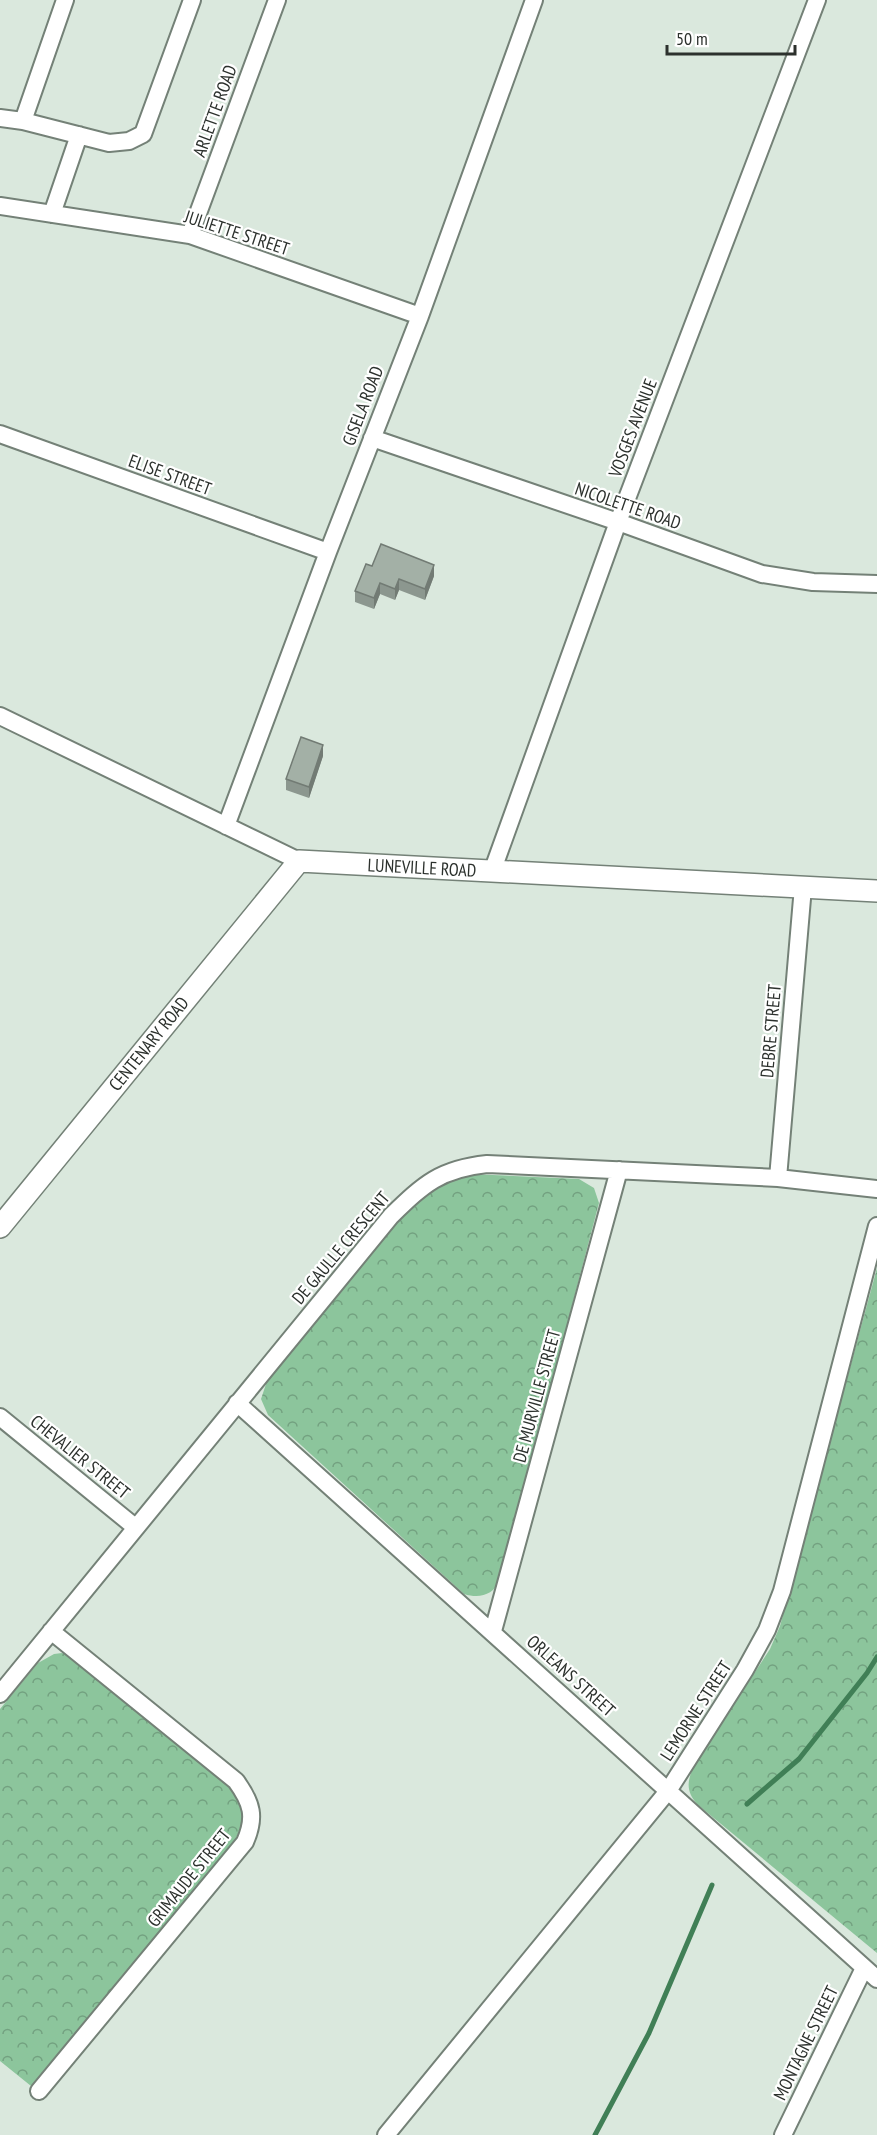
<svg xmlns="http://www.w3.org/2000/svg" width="877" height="2135" viewBox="0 0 877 2135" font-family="'PT Sans Narrow',sans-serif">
<defs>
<pattern id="park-crowns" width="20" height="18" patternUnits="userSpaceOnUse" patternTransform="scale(1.5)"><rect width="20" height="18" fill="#8cc59c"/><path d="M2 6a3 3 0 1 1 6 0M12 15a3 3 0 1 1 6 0" fill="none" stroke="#73a180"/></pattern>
</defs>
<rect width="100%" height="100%" fill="#dae8dd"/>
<path fill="url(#park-crowns)" d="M 469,1174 L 579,1179 L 594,1188 L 599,1203 L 500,1580 C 493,1595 480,1599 464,1594 L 268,1415 L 261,1399 L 267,1381 L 410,1206 L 443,1182 Z
M 877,1268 L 877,1953 L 698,1805 C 685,1791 687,1780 695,1764 L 770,1649 L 780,1626 Z
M 62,1653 L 71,1656 L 229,1785 C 245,1805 246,1820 234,1842 L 31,2086 L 0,2061 L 0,1709 L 38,1663 L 54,1654 Z"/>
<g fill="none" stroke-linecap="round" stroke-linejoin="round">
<path stroke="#407f56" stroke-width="5" d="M 747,1804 L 799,1759 L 867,1673 L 877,1657
M 595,2135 L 649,2033 L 712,1885"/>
<g stroke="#748177" stroke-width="20">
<path id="minor" d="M 0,118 L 23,121 L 109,143 L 129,141 L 143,134 L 192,0
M 23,121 L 65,0
M 0,206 L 190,235 L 420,316
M 52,214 L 79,135
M 190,235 L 277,0
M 0,434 L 328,552
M 372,438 L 618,522 L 762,574 L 813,582 L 877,584
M 0,716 L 299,861
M 226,826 L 328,552 L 420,316 L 534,0
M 492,872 L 618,522 L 817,0
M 778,1178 L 803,887
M 237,1403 L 877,1979
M 0,1417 L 135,1527
M 493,1631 L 619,1170
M 0,1694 L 391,1216 C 424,1184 440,1169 487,1164 L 778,1178 L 877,1189
M 39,2091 L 245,1842 C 256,1817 252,1803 236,1781 L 51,1631
M 386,2135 L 668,1791 L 745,1670 L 767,1630 L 782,1591 L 877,1226
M 783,2135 L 864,1968"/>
</g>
<g stroke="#748177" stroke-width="24">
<path id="tertiary" d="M 0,1227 L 299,861 L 877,891"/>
</g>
<use href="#minor" stroke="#fff" stroke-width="16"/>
<use href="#tertiary" stroke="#fff" stroke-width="21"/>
</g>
<path fill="#8c978f" d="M 372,566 L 434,576 L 425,600 L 399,590 L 395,600 L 380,594 L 374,609 L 355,602 L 355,591 Z
M 323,756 L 309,798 L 286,790 L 286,779 Z"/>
<path fill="#727b74" d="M 434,565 L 434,576 L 425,600 L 425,589 Z
M 399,579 L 399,590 L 395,600 L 395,589 Z
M 380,583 L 380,594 L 374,609 L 374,598 Z
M 323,745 L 323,756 L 309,798 L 309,787 Z"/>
<path fill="#a3b0a6" stroke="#727b74" stroke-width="1.5" d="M 381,544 L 434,565 L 425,589 L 399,579 L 395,589 L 380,583 L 374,598 L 355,591 L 366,564 L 372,566 Z
M 301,737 L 323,745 L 309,787 L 286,779 Z"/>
<g text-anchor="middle" stroke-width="4.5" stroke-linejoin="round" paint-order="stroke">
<g font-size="18" fill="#2c312d" stroke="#fff">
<text transform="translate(215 111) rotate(-70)" y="6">ARLETTE ROAD</text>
<text transform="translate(237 233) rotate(18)" y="6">JULIETTE STREET</text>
<text transform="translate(363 406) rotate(-69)" y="6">GISELA ROAD</text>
<text transform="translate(633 428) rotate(-69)" y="6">VOSGES AVENUE</text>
<text transform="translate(170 475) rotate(20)" y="6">ELISE STREET</text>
<text transform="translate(628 506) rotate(19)" y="6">NICOLETTE ROAD</text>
<text transform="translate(422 868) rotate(3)" y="6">LUNEVILLE ROAD</text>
<text transform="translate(771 1031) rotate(-85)" y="6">DEBRE STREET</text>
<text transform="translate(149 1044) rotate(-51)" y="6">CENTENARY ROAD</text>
<text transform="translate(341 1248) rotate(-50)" y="6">DE GAULLE CRESCENT</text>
<text transform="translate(537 1396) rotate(-75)" y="6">DE MURVILLE STREET</text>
<text transform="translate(80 1457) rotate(39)" y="6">CHEVALIER STREET</text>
<text transform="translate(571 1676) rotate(42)" y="6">ORLEANS STREET</text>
<text transform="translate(696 1711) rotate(-57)" y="6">LEMORNE STREET</text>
<text transform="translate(189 1878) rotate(-51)" y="6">GRIMAUDE STREET</text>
<text transform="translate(806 2043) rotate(-64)" y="6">MONTAGNE STREET</text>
</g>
</g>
<path d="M667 45v9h128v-9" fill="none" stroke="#2c312d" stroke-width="3"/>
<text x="676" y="45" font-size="18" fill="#2c312d" stroke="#ffffff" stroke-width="4.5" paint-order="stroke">50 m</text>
</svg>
